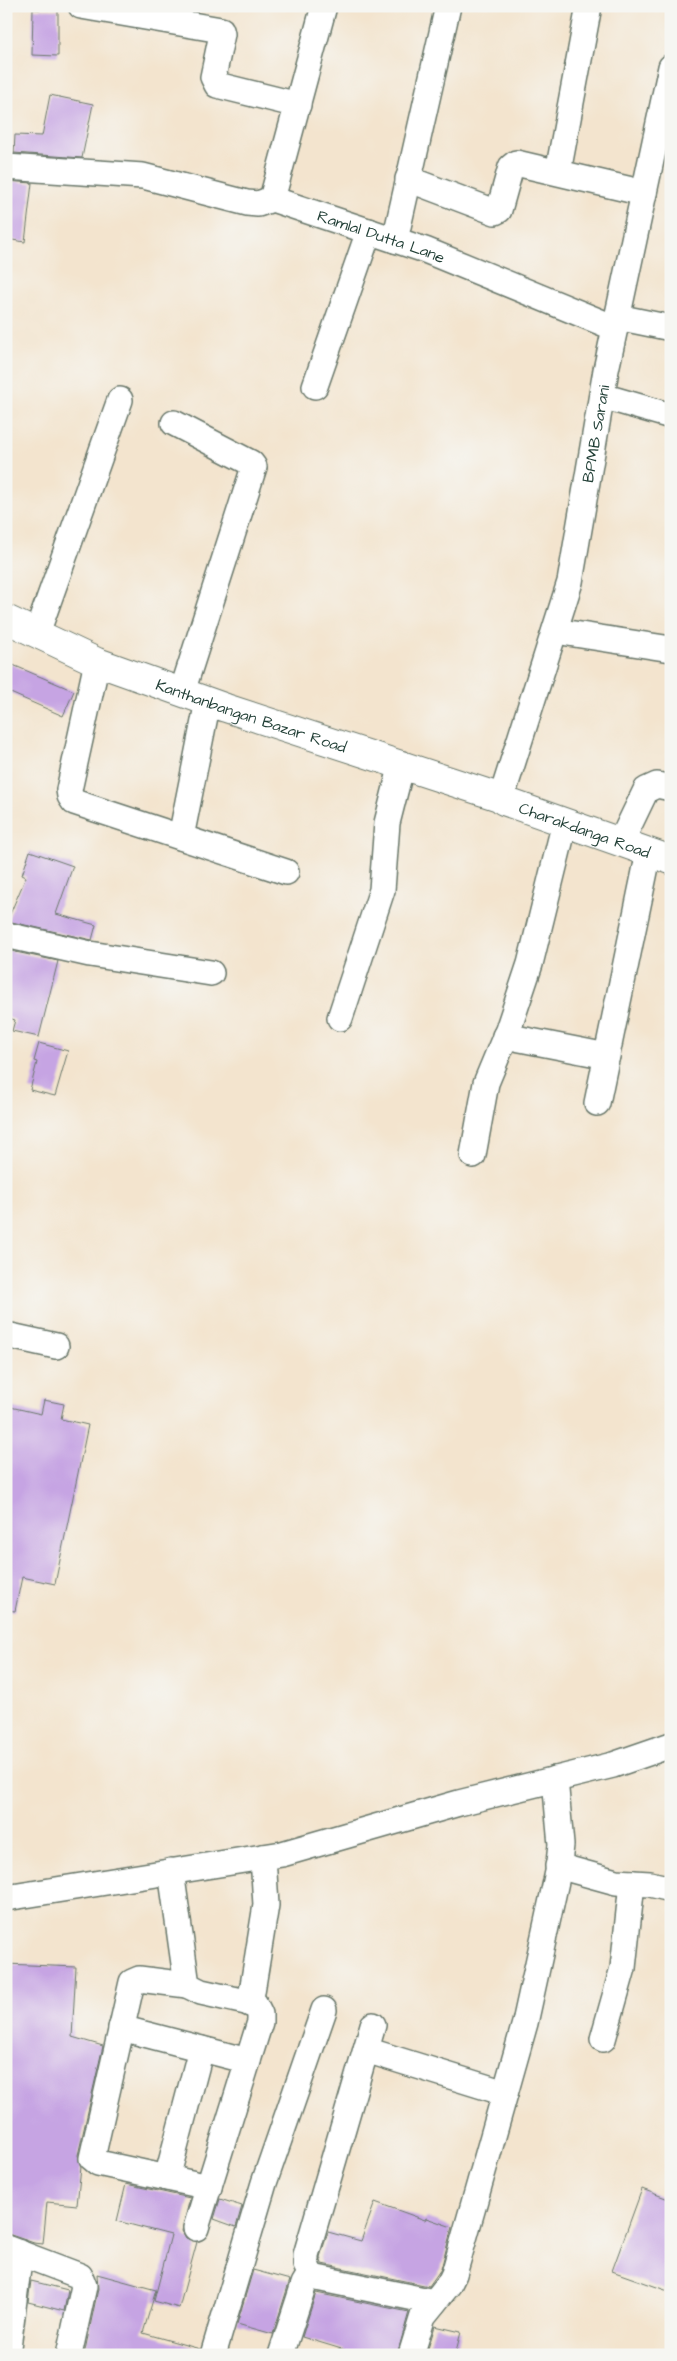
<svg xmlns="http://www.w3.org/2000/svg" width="677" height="2361" viewBox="0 0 677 2361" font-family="'Architects Daughter',sans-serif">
<rect width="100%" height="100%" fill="#f6f6f2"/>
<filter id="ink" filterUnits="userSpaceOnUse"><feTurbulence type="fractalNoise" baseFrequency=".02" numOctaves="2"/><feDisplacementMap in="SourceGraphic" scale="10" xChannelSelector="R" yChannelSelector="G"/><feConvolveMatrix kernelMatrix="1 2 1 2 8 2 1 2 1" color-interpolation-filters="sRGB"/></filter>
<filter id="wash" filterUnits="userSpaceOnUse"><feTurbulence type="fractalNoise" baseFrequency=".0096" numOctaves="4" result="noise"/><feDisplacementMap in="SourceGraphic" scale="20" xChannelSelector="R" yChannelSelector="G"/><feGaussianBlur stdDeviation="1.12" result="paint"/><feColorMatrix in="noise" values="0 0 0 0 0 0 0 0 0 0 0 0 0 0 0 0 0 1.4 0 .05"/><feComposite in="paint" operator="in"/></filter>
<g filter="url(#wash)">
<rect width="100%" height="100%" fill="#f3e4ce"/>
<g id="blocks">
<path fill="#c6a4e3" d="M 33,9 L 58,10 L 58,56 L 32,55 Z
M 50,95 L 93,104 L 82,158 L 14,153 L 15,135 L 42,136 Z
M 6,181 L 32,183 L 25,242 L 6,239 Z
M 6,662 L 74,691 L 63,716 L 6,691 Z
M 30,851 L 73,866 L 56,914 L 96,925 L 92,940 L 7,921 L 26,877 L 22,875 Z
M 6,950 L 58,961 L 39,1037 L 12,1031 L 15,1020 L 6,1017 Z
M 39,1043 L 68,1051 L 55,1096 L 30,1090 L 37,1062 L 34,1061 Z
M 44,1400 L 64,1404 L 61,1419 L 88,1425 L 55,1584 L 22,1577 L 15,1611 L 6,1610 L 6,1406 L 41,1414 Z
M 6,1964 L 76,1967 L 72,2037 L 103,2046 L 78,2155 L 81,2167 L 77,2205 L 47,2202 L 43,2244 L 34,2243 L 8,2234 L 11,2195 L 6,2195 Z
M 126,2184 L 190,2198 L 182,2231 L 186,2238 L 197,2242 L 179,2308 L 154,2301 L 171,2235 L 117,2221 Z
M 642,2189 L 671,2200 L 671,2292 L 612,2271 Z
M 220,2199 L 242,2206 L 236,2227 L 214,2219 Z
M 375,2202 L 425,2220 L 426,2218 L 432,2220 L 452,2227 L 441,2269 L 429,2286 L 322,2264 L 320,2257 L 328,2232 L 361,2241 Z
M 253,2270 L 290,2280 L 273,2334 L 237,2324 Z
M 97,2274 L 156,2290 L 143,2333 L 200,2349 L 199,2355 L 84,2355 L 98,2289 Z
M 31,2281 L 68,2290 L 64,2311 L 28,2302 Z
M 316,2293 L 409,2312 L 397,2355 L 344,2355 L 345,2350 L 302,2337 Z
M 435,2326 L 461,2332 L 455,2355 L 426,2355 Z"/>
</g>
</g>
<g filter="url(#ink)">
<use href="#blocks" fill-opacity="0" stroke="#69776a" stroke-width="1"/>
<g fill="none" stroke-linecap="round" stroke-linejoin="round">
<g stroke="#69776a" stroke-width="28">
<g id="minor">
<path d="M 81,6 L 221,30 L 222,34 L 213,77 L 217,85 L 298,105"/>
<path id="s1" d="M 6,167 L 143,176 L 247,203 L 258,204 L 272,199 L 425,250 L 615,328"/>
<path d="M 558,172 L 589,6"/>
<path d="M 408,179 L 495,212 L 499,210 L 511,167 L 516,163 L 644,193"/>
<path d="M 272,199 L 324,6"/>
<path d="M 395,240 L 448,6"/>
<path d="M 617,317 L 671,328"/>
<path d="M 315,386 L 369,231"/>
<path d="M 602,396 L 671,416"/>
<path d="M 174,423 L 251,463 L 254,467 L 182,692"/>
<path d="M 555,631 L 671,649"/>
<path d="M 37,633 L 120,400"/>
<path d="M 97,662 L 69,790 L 70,796 L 74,802 L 286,872"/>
<path id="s2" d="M 502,796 L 570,582 L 606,370 L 671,67"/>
<path d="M 181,837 L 208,701"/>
<path d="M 621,842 L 646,790 L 657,785 L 671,788"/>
<path d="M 6,935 L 90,954 L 211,973"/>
<path d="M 340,1018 L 382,890 L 387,823 L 402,764"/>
<path d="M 505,1036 L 607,1056"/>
<path d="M 597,1103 L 649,852"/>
<path d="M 473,1155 L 486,1083 L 508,1030 L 530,964 L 565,822"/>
<path d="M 6,1335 L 56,1346"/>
<path d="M 558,1866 L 616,1882 L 650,1884 L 671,1889"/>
<path d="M 171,1871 L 187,1985 L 201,1992 L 255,2004 L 260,2014 L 260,2022 L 196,2228"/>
<path d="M 6,1898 L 282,1854 L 459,1803 L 613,1765 L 671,1745"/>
<path d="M 187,1985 L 139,1979 L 132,1982 L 92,2158 L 98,2163 L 209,2187"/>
<path d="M 250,2004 L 266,1905 L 263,1857"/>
<path d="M 121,2028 L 248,2061"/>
<path d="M 603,2039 L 623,1968 L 632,1883"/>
<path d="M 366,2050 L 505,2093"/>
<path d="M 167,2178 L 201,2049"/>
<path d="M 6,2248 L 80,2276 L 84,2286 L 69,2355"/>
<path d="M 312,2277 L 306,2265 L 306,2255 L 373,2025"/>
<path d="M 7,2355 L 20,2253"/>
<path d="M 213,2355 L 264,2183 L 324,2010"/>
<path d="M 281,2355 L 304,2284 L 307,2279 L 312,2277 L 434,2302"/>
<path d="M 411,2355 L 423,2316 L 449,2284 L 454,2274 L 525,2023 L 558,1872 L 561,1845 L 555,1779"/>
</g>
</g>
<g stroke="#69776a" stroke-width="30">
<g id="tertiary">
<path id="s3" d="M 6,619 L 97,662 L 226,708 L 502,798"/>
<path id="s4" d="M 502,796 L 504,801 L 671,860"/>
</g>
</g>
<use href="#minor" stroke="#fff" stroke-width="25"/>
<use href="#tertiary" stroke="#fff" stroke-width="28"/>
</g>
</g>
<g text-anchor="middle" stroke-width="5" stroke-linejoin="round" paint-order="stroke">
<g font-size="16" fill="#1f3d34" stroke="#f6f6f2">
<text dy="6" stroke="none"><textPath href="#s1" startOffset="386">Ramlal Dutta Lane</textPath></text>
<text dy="6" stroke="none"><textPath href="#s2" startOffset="375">BPMB Sarani</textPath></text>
<text dy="6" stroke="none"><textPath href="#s3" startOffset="264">Kanthanbangan Bazar Road</textPath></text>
<text dy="6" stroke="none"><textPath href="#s4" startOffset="91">Charakdanga Road</textPath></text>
</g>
</g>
<rect width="677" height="2361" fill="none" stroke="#f6f6f2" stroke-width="25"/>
</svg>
